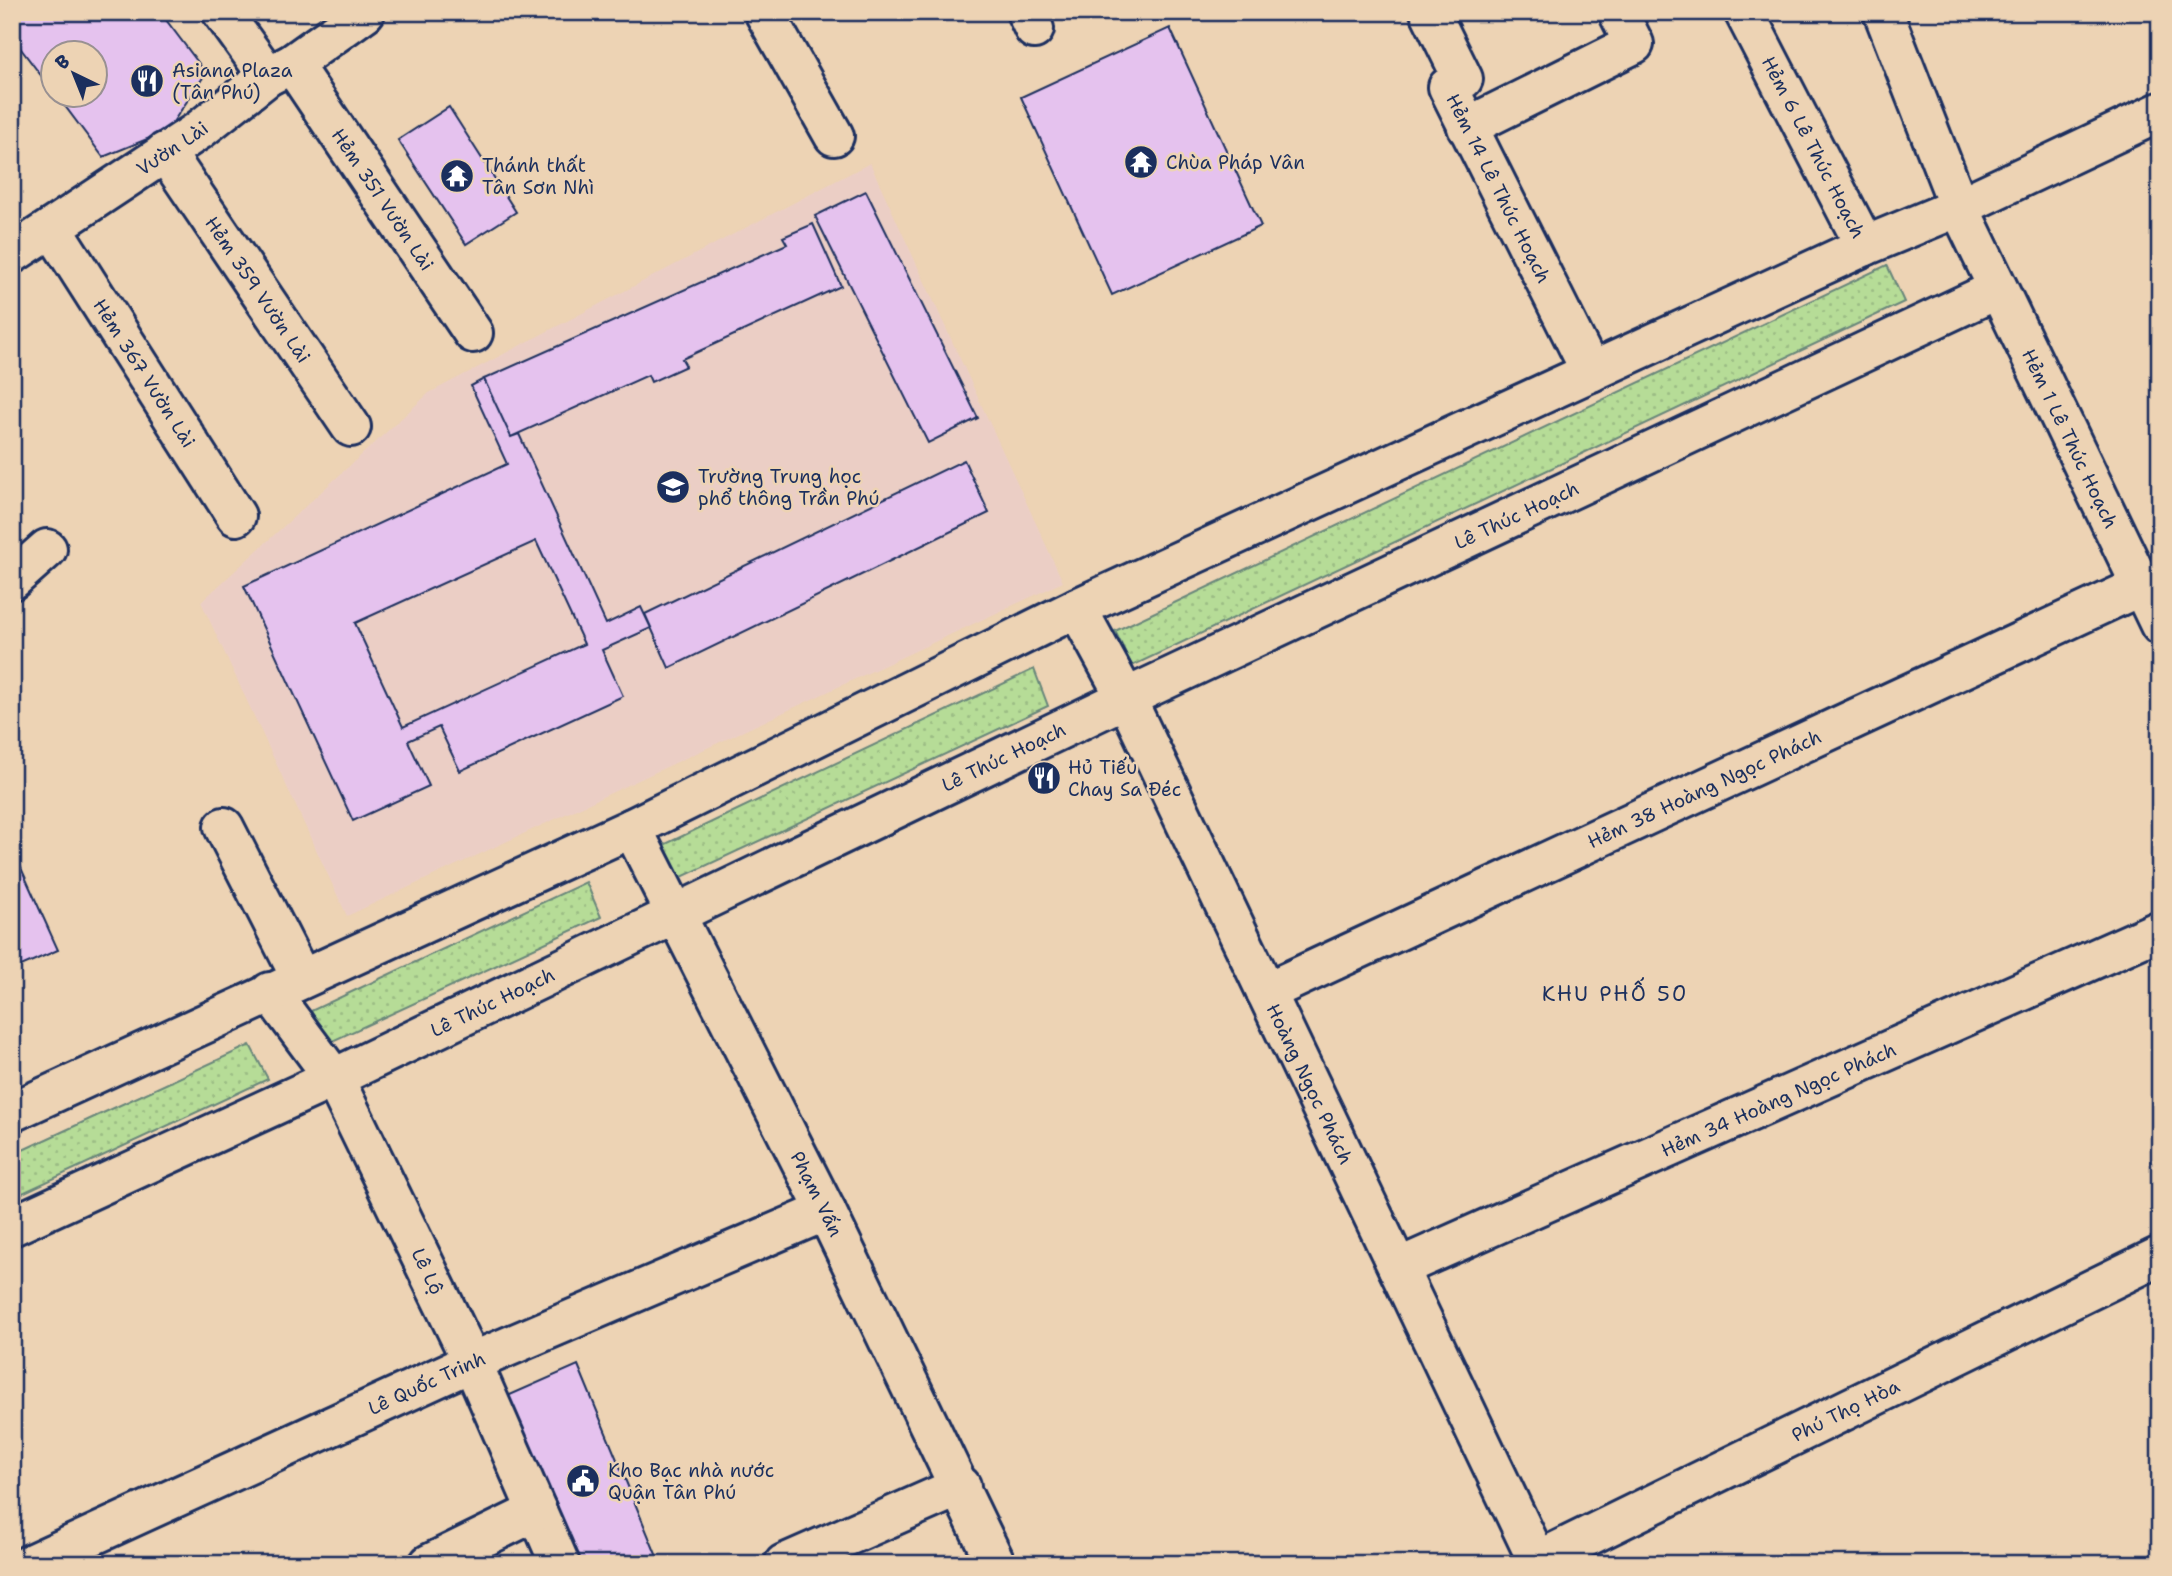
<svg xmlns="http://www.w3.org/2000/svg" width="2172" height="1576" viewBox="0 0 2172 1576" font-family="'Shantell Sans',sans-serif">
<defs>
<pattern id="grass-dots" width="8" height="8" patternUnits="userSpaceOnUse" patternTransform="scale(1.75)"><rect width="8" height="8" fill="#b6dc97"/><path d="M2 2h.1M6 6h.1" fill="none" stroke="#9cbd85" stroke-width="1.8" stroke-linecap="round"/></pattern>
</defs>
<rect width="100%" height="100%" fill="#edd3b4"/>
<filter id="ink" filterUnits="userSpaceOnUse"><feTurbulence type="fractalNoise" baseFrequency=".0143" numOctaves="2"/><feDisplacementMap in="SourceGraphic" scale="14" xChannelSelector="R" yChannelSelector="G"/><feConvolveMatrix kernelMatrix="1 2 1 2 8 2 1 2 1" color-interpolation-filters="sRGB"/></filter>
<g filter="url(#ink)">
<path fill="#ebcec5" d="M 870,163 L 1063,582 L 347,916 L 201,602 L 429,393 Z"/>
<path fill="url(#grass-dots)" stroke="#68867a" stroke-width="2" d="M 1887,265 L 1904,302 L 1132,666 L 1115,631 Z
M 1034,669 L 1048,706 L 669,883 L 653,850 Z
M 586,882 L 601,917 L 326,1044 L 311,1011 Z
M 250,1045 L 268,1079 L 12,1198 L 12,1155 Z"/>
<path fill="#e5c2ee" stroke="#1b2f5e" stroke-width="2" fill-rule="evenodd" d="M 12,12 L 160,12 L 206,73 L 167,131 L 103,157 L 56,94 L 94,94 L 94,52 L 52,52 L 52,90 L 12,37 Z
M 1170,28 L 1261,226 L 1112,295 L 1021,97 Z
M 449,107 L 516,212 L 466,244 L 398,140 Z
M 866,191 L 978,418 L 928,443 L 815,216 Z
M 813,224 L 841,286 L 682,359 L 686,366 L 651,382 L 648,375 L 511,437 L 484,379 L 787,244 L 783,237 Z
M 484,379 L 511,437 L 519,434 L 606,624 L 641,607 L 651,628 L 602,650 L 623,696 L 460,771 L 439,727 L 408,741 L 429,786 L 353,821 L 244,586 L 507,464 L 471,386 ZM 536,541 L 584,644 L 403,727 L 355,623 Z
M 964,460 L 989,513 L 669,668 L 645,614 Z
M 12,848 L 58,950 L 12,970 Z
M 578,1365 L 660,1564 L 578,1564 L 503,1398 Z"/>
<g fill="none" stroke-linecap="round" stroke-linejoin="round">
<g stroke="#1b2f5e" stroke-width="44">
<g id="minor">
<path d="M 222,12 L 268,76"/>
<path d="M 764,12 L 834,136"/>
<path d="M 1026,12 L 1034,29"/>
<path id="s1" d="M 1430,12 L 1463,79 L 1448,87 L 1591,372"/>
<path id="s2" d="M 1744,12 L 1865,246"/>
<path id="s3" d="M 1883,12 L 1959,207 L 2160,625"/>
<path id="s4" d="M 292,64 L 473,333"/>
<path d="M 1467,127 L 1634,44 L 1618,12"/>
<path id="s5" d="M 165,152 L 351,427"/>
<path id="s6" d="M 52,228 L 236,516"/>
<path id="s7" d="M 12,254 L 198,131 L 268,76 L 292,64 L 365,12"/>
<path d="M 12,580 L 47,549"/>
<path id="s8" d="M 1077,608 L 1126,698 L 1539,1564"/>
<path d="M 224,827 L 301,978"/>
<path id="s9" d="M 632,828 L 826,1211 L 996,1564"/>
<path id="s10" d="M 270,992 L 334,1078 L 472,1362 L 560,1564"/>
<path id="s11" d="M 1266,992 L 2143,585"/>
<path d="M 12,1112 L 632,828 L 1077,608 L 1865,246 L 1959,207 L 2160,112"/>
<path id="s12" d="M 12,1226 L 334,1078 L 1126,698 L 1998,289"/>
<path id="s13" d="M 1398,1268 L 2160,930"/>
<path id="s14" d="M 30,1564 L 472,1362 L 826,1211"/>
<path d="M 429,1564 L 537,1511"/>
<path d="M 784,1564 L 961,1486"/>
<path id="s15" d="M 1531,1564 L 2160,1256"/>
</g>
</g>
<use href="#minor" stroke="#edd3b4" stroke-width="38"/>
</g>
</g>
<defs>
<g id="restaurant-disc" transform="scale(1.75)"><circle r="9.5" fill="#1b2f5e" stroke="#edd3b4"/><path d="M-5-6h1v4h1v-4h1v4h1v-4h1v5L-1.5 .5V6h-2V.5L-5-1ZM5-6V6H3V1.5H1.5Q1.5-4 5-6Z" fill="#fff"/></g>
<g id="temple-disc" transform="scale(1.75)"><circle r="9.5" fill="#1b2f5e" stroke="#edd3b4"/><path d="M0-6L5-2H3V0L6.5 2.5H4V6H1.5V3h-3V6H-4V2.5H-6.5L-3 0V-2H-5Z" fill="#fff"/></g>
<g id="school-disc" transform="scale(1.75)"><circle r="9.5" fill="#1b2f5e" stroke="#edd3b4"/><path d="M0-5L7-2L0 1L-7-2ZM-4 1L0 2.5L4 1V4Q0 6-4 4Z" fill="#fff"/></g>
<g id="civic-disc" transform="scale(1.75)"><circle r="9.5" fill="#1b2f5e" stroke="#edd3b4"/><path d="M-.6-6.5H3V-4.5H.6V-3L4-1V1h2V6H-6V1h2V-1L-.6-3ZM-1.2 2.5V6h2.4V2.5Z" fill="#fff"/></g>
</defs>
<g fill-rule="evenodd">
<use href="#restaurant-disc" x="147" y="81"/>
<use href="#temple-disc" x="1141" y="162"/>
<use href="#temple-disc" x="457" y="176"/>
<use href="#school-disc" x="673" y="487"/>
<use href="#restaurant-disc" x="1044" y="778"/>
<use href="#civic-disc" x="583" y="1481"/>
</g>
<g text-anchor="middle" stroke-width="5" stroke-linejoin="round" paint-order="stroke">
<g font-size="19" fill="#1b2f5e" stroke="#edd3b4" text-anchor="start">
<text x="172" y="77">Asiana Plaza<tspan x="172" dy="22">(Tân Phú)</tspan></text>
<text x="1166" y="169">Chùa Pháp Vân</text>
<text x="482" y="172">Thánh thất<tspan x="482" dy="22">Tân Sơn Nhì</tspan></text>
<text x="698" y="483">Trường Trung học<tspan x="698" dy="22">phổ thông Trần Phú</tspan></text>
<text x="1068" y="774">Hủ Tiếu<tspan x="1068" dy="22">Chay Sa Đéc</tspan></text>
<text x="608" y="1477">Kho Bạc nhà nước<tspan x="608" dy="22">Quận Tân Phú</tspan></text>
</g>
<g font-size="19" fill="#1b2f5e" stroke="#edd3b4">
<text dy="7" stroke="none"><textPath href="#s7" startOffset="192">Vườn Lài</textPath></text>
<text dy="7" stroke="none"><textPath href="#s2" startOffset="152">Hẻm 6 Lê Thúc Hoạch</textPath></text>
<text dy="7" stroke="none"><textPath href="#s1" startOffset="205">Hẻm 14 Lê Thúc Hoạch</textPath></text>
<text dy="7" stroke="none"><textPath href="#s4" startOffset="163">Hẻm 351 Vườn Lài</textPath></text>
<text dy="7" stroke="none"><textPath href="#s5" startOffset="166">Hẻm 359 Vườn Lài</textPath></text>
<text dy="7" stroke="none"><textPath href="#s6" startOffset="172">Hẻm 367 Vườn Lài</textPath></text>
<text dy="7" stroke="none"><textPath href="#s3" startOffset="466">Hẻm 1 Lê Thúc Hoạch</textPath></text>
<text dy="7" stroke="none"><textPath href="#s12" startOffset="1664">Lê Thúc Hoạch</textPath></text>
<text dy="7" stroke="none"><textPath href="#s12" startOffset="1097">Lê Thúc Hoạch</textPath></text>
<text dy="7" stroke="none"><textPath href="#s11" startOffset="483">Hẻm 38 Hoàng Ngọc Phách</textPath></text>
<text dy="7" stroke="none"><textPath href="#s12" startOffset="530">Lê Thúc Hoạch</textPath></text>
<text dy="7" stroke="none"><textPath href="#s8" startOffset="530">Hoàng Ngọc Phách</textPath></text>
<text dy="7" stroke="none"><textPath href="#s13" startOffset="416">Hẻm 34 Hoàng Ngọc Phách</textPath></text>
<text dy="7" stroke="none"><textPath href="#s9" startOffset="410">Phạm Vấn</textPath></text>
<text dy="7" stroke="none"><textPath href="#s10" startOffset="322">Lê Lộ</textPath></text>
<text dy="7" stroke="none"><textPath href="#s14" startOffset="436">Lê Quốc Trinh</textPath></text>
<text dy="7" stroke="none"><textPath href="#s15" startOffset="350">Phú Thọ Hòa</textPath></text>
</g>
<g font-size="21" letter-spacing="2" fill="#1b2f5e" stroke="#edd3b4">
<text x="1615" y="1001">KHU PHỐ 50</text>
</g>
</g>
<rect width="2172" height="1576" fill="none" stroke="#edd3b4" stroke-width="42"/>
<rect x="21" y="21" width="2130" height="1534" fill="none" stroke="#1b2f5e" stroke-width="2.5" filter="url(#ink)"/>
<g transform="translate(74 74) rotate(317)"><circle r="33" fill="#edd3b4" stroke="#999192" stroke-width="2"/>
<path d="M0-5L12 26L0 18L-12 26Z" fill="#1b2f5e"/>
<text y="-10" font-size="19" font-weight="bold" text-anchor="middle" fill="#1b2f5e">B</text>
</g>
</svg>
